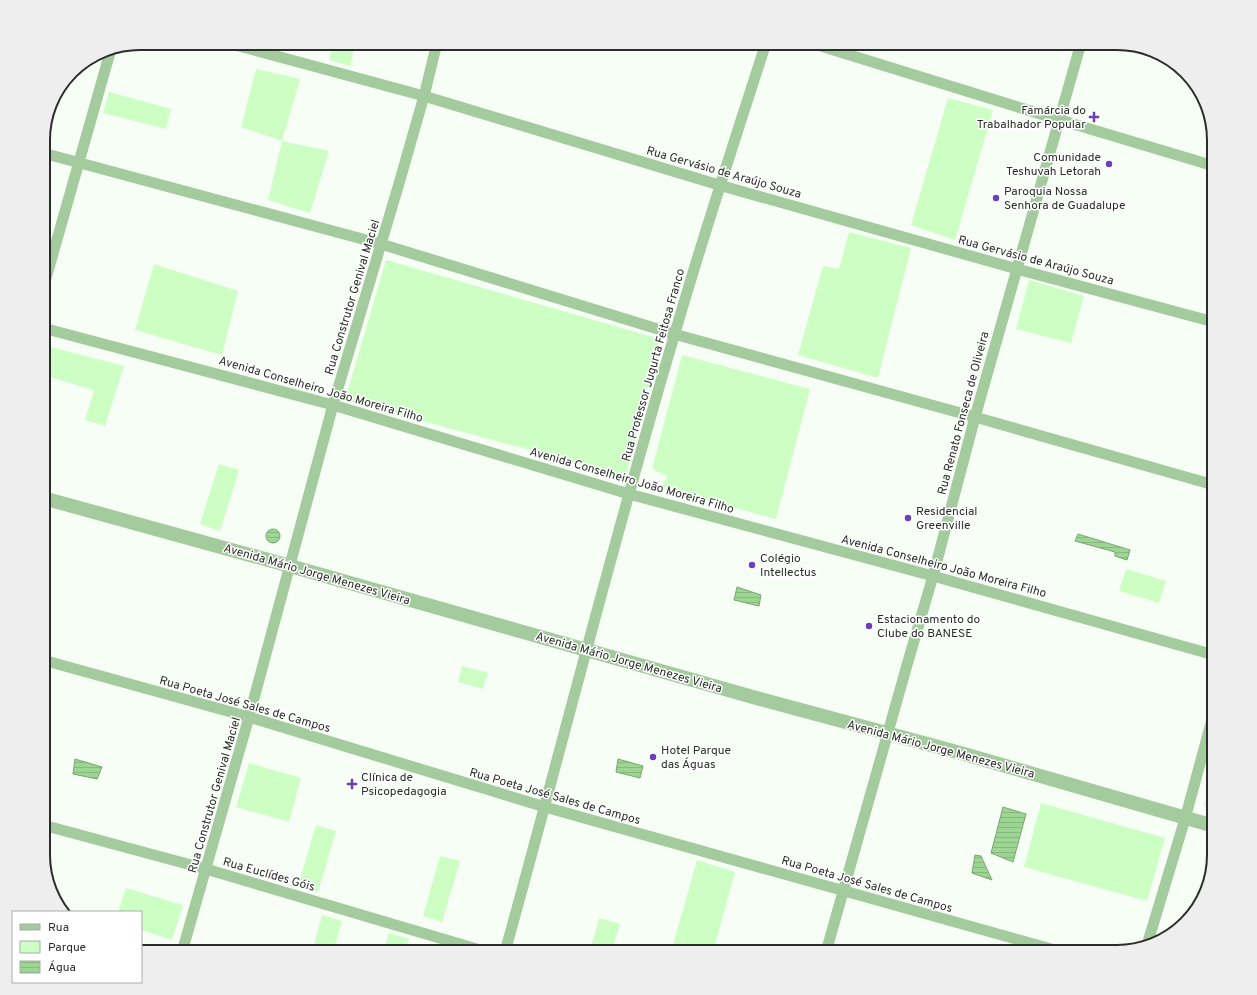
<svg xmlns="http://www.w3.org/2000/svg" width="1257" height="995" viewBox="0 0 1257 995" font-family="Overpass,sans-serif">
<defs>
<pattern id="water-rules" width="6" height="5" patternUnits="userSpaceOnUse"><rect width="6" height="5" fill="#9dd693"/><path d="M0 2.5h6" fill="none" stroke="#87b87f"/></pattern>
</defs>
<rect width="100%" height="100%" fill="#f7fef5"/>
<path fill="#cdfec4" d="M 334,43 L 356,43 L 350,66 L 329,60 Z
M 256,69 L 300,79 L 282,141 L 329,151 L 310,213 L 268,200 L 282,141 L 241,127 Z
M 109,92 L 171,109 L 166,129 L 103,113 Z
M 948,98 L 993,110 L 955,240 L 911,225 Z
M 849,232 L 911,248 L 878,378 L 798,355 L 823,266 L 839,269 Z
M 386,260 L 660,339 L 626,476 L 345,400 Z
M 154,264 L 238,291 L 222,355 L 135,330 Z
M 1029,280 L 1084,296 L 1071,343 L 1016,329 Z
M 43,345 L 124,366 L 105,426 L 85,420 L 94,390 L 43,375 Z
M 682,355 L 810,389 L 776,519 L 662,488 L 667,476 L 652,469 Z
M 219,464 L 239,470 L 220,531 L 200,524 Z
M 1126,569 L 1166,581 L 1159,603 L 1119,591 Z
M 462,666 L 488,673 L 483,689 L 458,682 Z
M 249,763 L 301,778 L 289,822 L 236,807 Z
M 1214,769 L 1214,808 L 1204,806 Z
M 1041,803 L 1165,838 L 1147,901 L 1024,867 Z
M 316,825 L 336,831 L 318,892 L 298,886 Z
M 440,856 L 460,861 L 442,922 L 423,916 Z
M 697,860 L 735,872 L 713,952 L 671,952 Z
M 126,888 L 183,905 L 172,940 L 141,930 L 141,912 L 118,912 Z
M 322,915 L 342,921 L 333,952 L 312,952 Z
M 599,918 L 620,924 L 612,950 L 592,944 Z
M 389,933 L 409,939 L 405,952 L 383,952 Z"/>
<path fill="url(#water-rules)" stroke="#7aa473" d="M266 536a7 7 0 1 1 14 0a7 7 0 1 1-14 0Z
M 1078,534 L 1130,550 L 1127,560 L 1115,556 L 1115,552 L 1075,541 Z
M 737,587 L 761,595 L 759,606 L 734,600 Z
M 75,759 L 102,767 L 97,779 L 73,774 Z
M 618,759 L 643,766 L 640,778 L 616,772 Z
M 1003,807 L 1026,814 L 1013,862 L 991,853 Z
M 975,855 L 981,856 L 992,880 L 972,873 Z"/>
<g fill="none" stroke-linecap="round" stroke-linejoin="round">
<path stroke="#a4cb9d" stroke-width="11" d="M 228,43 L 424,96 L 719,185 L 1017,269 L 1214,322
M 811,43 L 1060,120 L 1214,166
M 43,153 L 381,244 L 674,334 L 975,417 L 1214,485
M 43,289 L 111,49
M 43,328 L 333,405 L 629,494 L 933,576 L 1214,655
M 43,660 L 249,717 L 545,807 L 1062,952
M 43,825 L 206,869 L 487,952
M 1147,945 L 1185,819 L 1214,712
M 182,952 L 249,717 L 333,405 L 398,187 L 424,96 L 437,43
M 505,952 C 562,746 614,538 675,333 C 703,236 735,139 766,43
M 826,952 L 907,665 L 933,576 L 975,417 L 1081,43"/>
<path stroke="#a4cb9d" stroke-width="14" d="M 43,498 L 290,566 L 760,699 L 957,752 L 1214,826"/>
</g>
<g fill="#6b40b8" stroke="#fff" stroke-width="1.5">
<path d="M1092 111h4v4h4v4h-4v4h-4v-4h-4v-4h4z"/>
<circle cx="1109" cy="164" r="4"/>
<circle cx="996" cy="198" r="4"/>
<circle cx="908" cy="518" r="4"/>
<circle cx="752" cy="565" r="4"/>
<circle cx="869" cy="626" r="4"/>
<circle cx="653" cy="757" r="4"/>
<path d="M350 778h4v4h4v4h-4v4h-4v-4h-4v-4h4z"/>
</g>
<g text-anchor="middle" stroke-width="3" stroke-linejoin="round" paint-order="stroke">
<g font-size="12" fill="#292e28" stroke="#fff" text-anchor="start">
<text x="1086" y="114" text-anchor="end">Famárcia do<tspan x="1086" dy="14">Trabalhador Popular</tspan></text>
<text x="1101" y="161" text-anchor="end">Comunidade<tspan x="1101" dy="14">Teshuvah Letorah</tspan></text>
<text x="1004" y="195">Paroquia Nossa<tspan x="1004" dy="14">Senhora de Guadalupe</tspan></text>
<text x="916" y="515">Residencial<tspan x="916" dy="14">Greenville</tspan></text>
<text x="760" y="562">Colégio<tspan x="760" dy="14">Intellectus</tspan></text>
<text x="877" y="623">Estacionamento do<tspan x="877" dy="14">Clube do BANESE</tspan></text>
<text x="661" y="754">Hotel Parque<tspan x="661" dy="14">das Águas</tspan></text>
<text x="361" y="781">Clínica de<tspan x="361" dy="14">Psicopedagogia</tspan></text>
</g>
<g font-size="12" fill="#292e28" stroke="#fff">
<text transform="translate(724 172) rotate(16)" y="4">Rua Gervásio de Araújo Souza</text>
<text transform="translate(1036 260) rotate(15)" y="4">Rua Gervásio de Araújo Souza</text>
<text transform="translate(352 297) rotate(-73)" y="4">Rua Construtor Genival Maciel</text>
<text transform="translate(653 365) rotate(-74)" y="4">Rua Professor Jugurta Feitosa Franco</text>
<text transform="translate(321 389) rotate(16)" y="4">Avenida Conselheiro João Moreira Filho</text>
<text transform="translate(963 413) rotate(-75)" y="4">Rua Renato Fonseca de Oliveira</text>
<text transform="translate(632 480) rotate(16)" y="4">Avenida Conselheiro João Moreira Filho</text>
<text transform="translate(944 566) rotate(15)" y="4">Avenida Conselheiro João Moreira Filho</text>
<text transform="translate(317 574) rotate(16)" y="4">Avenida Mário Jorge Menezes Vieira</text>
<text transform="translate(629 662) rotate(16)" y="4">Avenida Mário Jorge Menezes Vieira</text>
<text transform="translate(245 704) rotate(16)" y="4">Rua Poeta José Sales de Campos</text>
<text transform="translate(941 749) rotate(15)" y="4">Avenida Mário Jorge Menezes Vieira</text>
<text transform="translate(214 795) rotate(-74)" y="4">Rua Construtor Genival Maciel</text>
<text transform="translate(555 796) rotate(16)" y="4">Rua Poeta José Sales de Campos</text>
<text transform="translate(269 874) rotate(16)" y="4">Rua Euclídes Góis</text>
<text transform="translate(867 884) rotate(16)" y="4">Rua Poeta José Sales de Campos</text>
</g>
</g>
<path d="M0 0H1257V995H0ZM140 50H1117A90 90 0 0 1 1207 140V855A90 90 0 0 1 1117 945H140A90 90 0 0 1 50 855V140A90 90 0 0 1 140 50Z" fill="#eee" fill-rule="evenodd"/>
<path fill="none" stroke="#292e28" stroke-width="2" d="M140 50H1117A90 90 0 0 1 1207 140V855A90 90 0 0 1 1117 945H140A90 90 0 0 1 50 855V140A90 90 0 0 1 140 50Z"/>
<rect x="12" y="911" width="130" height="72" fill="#ffffff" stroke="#a9aba9"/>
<rect x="20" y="924" width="20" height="6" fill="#a4cb9d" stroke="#a9aba9"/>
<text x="48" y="931" font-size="12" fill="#292e28">Rua</text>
<rect x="20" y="941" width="20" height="12" fill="#cdfec4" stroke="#a9aba9"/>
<text x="48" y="951" font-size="12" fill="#292e28">Parque</text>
<rect x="20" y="961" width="20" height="12" fill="url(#water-rules)" stroke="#a9aba9"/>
<text x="48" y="971" font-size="12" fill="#292e28">Água</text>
</svg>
